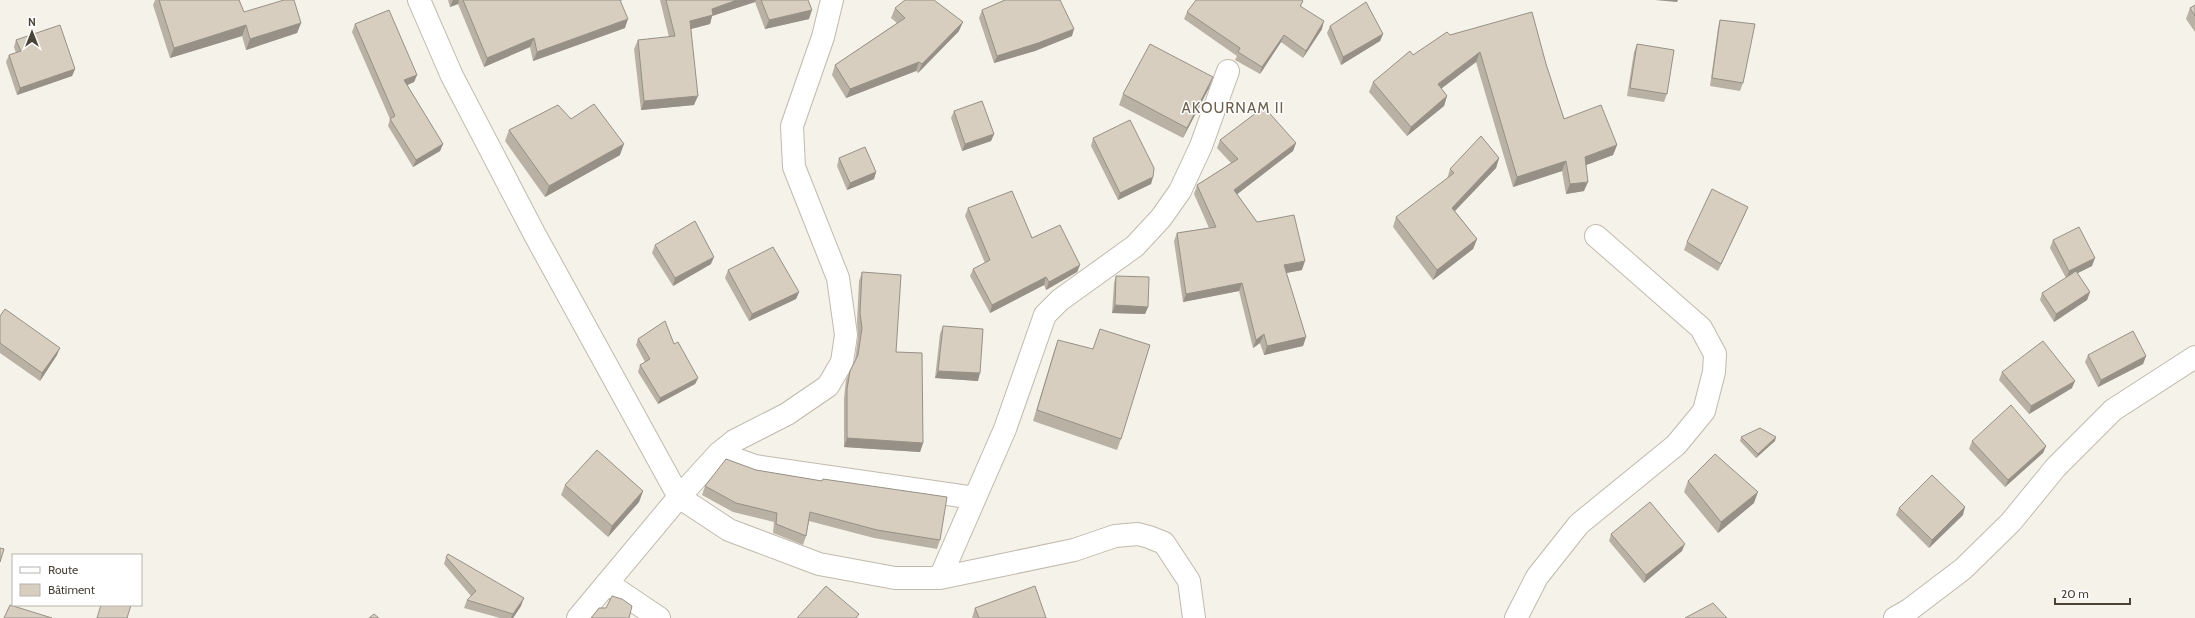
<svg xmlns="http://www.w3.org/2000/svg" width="2195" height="618" viewBox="0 0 2195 618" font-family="Cabin,sans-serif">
<rect width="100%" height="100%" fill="#f5f2ea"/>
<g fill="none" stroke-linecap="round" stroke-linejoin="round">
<g stroke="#c1baac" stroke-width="24">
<path id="street" d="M 419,0 L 452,76 L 535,235 L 679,497 L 729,530 L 758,541 L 819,564 L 895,578 L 940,578 L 1074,550 L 1115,536 L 1138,534 L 1149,537 L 1164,543 L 1189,581 L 1194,618
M 719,453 L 755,466 L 975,498
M 940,578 L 1005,429 L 1045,315 L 1060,300 L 1135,246 L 1161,218 L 1180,191 L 1201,146 L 1228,71
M 607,583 L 659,618
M 578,618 L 679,497 L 719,453 L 734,441 L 787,414 L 828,386 L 842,362 L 846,335 L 838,278 L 794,167 L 792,126 L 823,37 L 832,0
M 1516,618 L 1537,577 L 1579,524 L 1676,445 L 1704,411 L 1714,372 L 1715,354 L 1701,328 L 1596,236
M 1895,618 L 1909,610 L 1963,569 L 2011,522 L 2056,467 L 2113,410 L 2195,357"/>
</g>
<use href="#street" stroke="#fff" stroke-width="22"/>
</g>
<path fill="#b9b1a4" d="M 155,0 L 239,0 L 244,12 L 301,23 L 297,33 L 246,50 L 242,36 L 170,58 L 153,5 Z
M 448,0 L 623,0 L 620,1 L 625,28 L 533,61 L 530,47 L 484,67 L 458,4 L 450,7 Z
M 660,0 L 808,0 L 809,19 L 765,29 L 755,2 L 712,16 L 710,24 L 691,29 L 694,105 L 641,110 L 634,49 L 638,40 L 669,37 Z
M 1303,1 L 1301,6 L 1322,29 L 1303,58 L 1281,42 L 1260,74 L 1235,60 L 1237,56 L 1184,19 L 1187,12 Z
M 2195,5 L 2195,32 L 2186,19 L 2190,8 Z
M 895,8 L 959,31 L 918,73 L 916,71 L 846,98 L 832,75 L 835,65 L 897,23 L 891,18 Z
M 982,10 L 1072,36 L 1035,51 L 994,63 L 979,18 Z
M 1720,20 L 1743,83 L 1740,91 L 1710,86 L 1718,28 Z
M 355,24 L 417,75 L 414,82 L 407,85 L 443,144 L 440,151 L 413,167 L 388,126 L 390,119 L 352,32 Z
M 1330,26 L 1383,34 L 1380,41 L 1341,65 L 1327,33 Z
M 1450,35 L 1546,64 L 1564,119 L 1617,145 L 1613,155 L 1586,165 L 1584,191 L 1566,194 L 1562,171 L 1513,187 L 1476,62 L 1441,89 L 1447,96 L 1444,106 L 1407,136 L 1369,92 L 1373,82 L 1413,55 Z
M 16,40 L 75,69 L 72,76 L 17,95 L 6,62 L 9,55 L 16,53 L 14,47 Z
M 1637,44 L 1667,94 L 1664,102 L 1627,96 L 1634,52 Z
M 1209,88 L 1183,138 L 1119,105 L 1123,94 Z
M 954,111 L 994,134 L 991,141 L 962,151 L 951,118 Z
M 571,119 L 620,155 L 545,197 L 505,141 L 509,130 Z
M 1093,138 L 1153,177 L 1151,184 L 1118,200 L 1091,146 Z
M 1220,140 L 1296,143 L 1293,151 L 1237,194 L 1257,222 L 1302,270 L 1286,273 L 1306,337 L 1303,346 L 1264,355 L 1260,343 L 1253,348 L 1239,291 L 1183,302 L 1174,241 L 1177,233 L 1209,228 L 1194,194 L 1197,185 L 1231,163 L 1217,148 Z
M 839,158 L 876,172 L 874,179 L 847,190 L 837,166 Z
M 1499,158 L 1496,168 L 1455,211 L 1477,239 L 1473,249 L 1433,280 L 1393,227 L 1396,217 L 1447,179 L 1450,169 Z
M 968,208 L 1032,238 L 1080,265 L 1077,272 L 1046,290 L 1044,285 L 990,313 L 970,276 L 973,269 L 985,263 L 965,216 Z
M 1745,214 L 1718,271 L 1684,250 L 1687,242 Z
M 2053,240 L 2092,266 L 2077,273 L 2090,292 L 2087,300 L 2054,322 L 2040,300 L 2042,293 L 2066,278 L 2050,248 Z
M 655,245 L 711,264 L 673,286 L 652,253 Z
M 728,270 L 799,292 L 796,299 L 749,321 L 725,278 Z
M 862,272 L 896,352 L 923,443 L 920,452 L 844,447 L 844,398 L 846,380 L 850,371 L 855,360 L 858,337 L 857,322 L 859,281 Z
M 1116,276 L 1148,307 L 1145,314 L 1112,313 L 1114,283 Z
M 0,316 L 57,355 L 40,381 L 0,353 Z
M 943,326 L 978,381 L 935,378 L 940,334 Z
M 638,339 L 674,344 L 698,378 L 695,384 L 658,404 L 638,372 L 640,365 L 645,362 L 636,345 Z
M 1058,340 L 1121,439 L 1117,450 L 1033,421 L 1054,351 Z
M 2088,355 L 2146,356 L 2143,364 L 2098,387 L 2085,362 Z
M 2002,372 L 2072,388 L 2029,414 L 1999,380 Z
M 1741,437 L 1775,441 L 1756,458 L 1740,441 Z
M 1972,441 L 2046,446 L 2043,453 L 2005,487 L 1969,449 Z
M 756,470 L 822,481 L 823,479 L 940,540 L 937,549 L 874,538 L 809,521 L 806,536 L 803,545 L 773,533 L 774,522 L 733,512 L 702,495 L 705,486 Z
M 1688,481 L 1754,503 L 1718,533 L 1684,492 Z
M 565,485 L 643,491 L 639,502 L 608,537 L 561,495 Z
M 1899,508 L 1963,515 L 1929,548 L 1896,515 Z
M 1611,534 L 1682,551 L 1644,583 L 1609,541 Z
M 446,557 L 521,606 L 513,618 L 500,618 L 464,608 L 467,600 L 471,596 L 444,564 Z
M 975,608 L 1046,618 L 972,618 Z"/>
<path fill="#969086" d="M 453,0 L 459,0 L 458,4 L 450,7 Z
M 737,0 L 756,0 L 755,2 L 712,16 L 710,24 L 687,30 L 690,21 L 712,9 Z
M 1655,0 L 1678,0 L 1677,2 Z
M 812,10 L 809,19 L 765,29 L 769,20 Z
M 628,19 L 625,28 L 533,61 L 537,52 Z
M 1324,21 L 1322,29 L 1303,58 L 1306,51 Z
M 963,22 L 959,31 L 918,73 L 922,64 Z
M 301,23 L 297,33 L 246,50 L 250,39 Z
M 246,25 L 242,36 L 170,58 L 174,48 Z
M 1074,29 L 1072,36 L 1035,51 L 994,63 L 997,56 Z
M 1383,34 L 1380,41 L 1341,65 L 1343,57 Z
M 1284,35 L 1281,42 L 1260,74 L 1262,67 Z
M 534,38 L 530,47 L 484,67 L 487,58 Z
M 1480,52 L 1476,62 L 1434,94 L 1438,84 Z
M 919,62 L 916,71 L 846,98 L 850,89 Z
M 75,69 L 72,76 L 17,95 L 20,88 Z
M 417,75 L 414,82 L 401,88 L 404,80 Z
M 1213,77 L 1209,88 L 1183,138 L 1187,128 Z
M 698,96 L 694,105 L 641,110 L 644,101 Z
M 1447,96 L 1444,106 L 1407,136 L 1411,127 Z
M 994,134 L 991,141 L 962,151 L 965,144 Z
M 1296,143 L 1293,151 L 1231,199 L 1234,190 Z
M 443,144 L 440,151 L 413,167 L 416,160 Z
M 624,144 L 620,155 L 545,197 L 549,186 Z
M 1617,145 L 1613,155 L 1581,167 L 1585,157 Z
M 1499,158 L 1496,168 L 1449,217 L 1452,208 Z
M 1566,161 L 1562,171 L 1513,187 L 1517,177 Z
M 876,172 L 874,179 L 847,190 L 850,183 Z
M 1153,177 L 1151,184 L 1118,200 L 1120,193 Z
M 1588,182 L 1584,191 L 1566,194 L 1570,184 Z
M 1748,207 L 1745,214 L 1718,271 L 1721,264 Z
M 1477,239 L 1473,249 L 1433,280 L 1437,270 Z
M 714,257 L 711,264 L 673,286 L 675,278 Z
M 2095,258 L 2092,266 L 2066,279 L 2069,271 Z
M 1305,261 L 1302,270 L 1281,274 L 1284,265 Z
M 1080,265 L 1077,272 L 1046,290 L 1049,282 Z
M 1046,277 L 1044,285 L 990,313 L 992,305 Z
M 1242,283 L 1239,291 L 1183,302 L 1186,294 Z
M 799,292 L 796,299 L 749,321 L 752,314 Z
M 2090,292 L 2087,300 L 2054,322 L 2056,314 Z
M 1115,305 L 1148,307 L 1145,314 L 1112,313 Z
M 1264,334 L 1260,343 L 1253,348 L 1256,340 Z
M 1306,337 L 1303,346 L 1264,355 L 1267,346 Z
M 60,348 L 57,355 L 40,381 L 42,373 Z
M 2146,356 L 2143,364 L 2098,387 L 2101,380 Z
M 938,371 L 980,373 L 978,381 L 935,378 Z
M 698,378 L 695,384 L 658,404 L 660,398 Z
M 2075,381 L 2072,388 L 2029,414 L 2031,406 Z
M 1776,437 L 1775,441 L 1756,458 L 1758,454 Z
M 847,438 L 923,443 L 920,452 L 844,447 Z
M 2046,446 L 2043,453 L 2005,487 L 2008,480 Z
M 643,491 L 639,502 L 608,537 L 612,526 Z
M 1758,492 L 1754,503 L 1718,533 L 1721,522 Z
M 1965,507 L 1963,515 L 1929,548 L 1932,540 Z
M 1685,544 L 1682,551 L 1644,583 L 1646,575 Z
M 524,598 L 521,606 L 513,618 L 511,618 L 513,614 Z"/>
<path fill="#d7cebf" stroke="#969086" d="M 159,0 L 239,0 L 244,12 L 284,0 L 294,0 L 301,23 L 250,39 L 246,25 L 174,48 Z
M 463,0 L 620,0 L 628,19 L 537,52 L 534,38 L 487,58 Z
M 666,0 L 737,0 L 712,9 L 713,15 L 690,21 L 698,96 L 644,101 L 638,40 L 675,36 Z
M 761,0 L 808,0 L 812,10 L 769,20 Z
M 905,0 L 934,0 L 963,22 L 922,64 L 919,62 L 850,89 L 835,65 L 905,18 L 895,8 Z
M 1005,0 L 1060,0 L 1074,29 L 1038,43 L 997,56 L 982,10 Z
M 1196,0 L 1302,0 L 1303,1 L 1300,6 L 1324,21 L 1306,51 L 1284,35 L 1262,67 L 1238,52 L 1240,48 L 1187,12 Z
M 1366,2 L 1383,34 L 1343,57 L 1330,26 Z
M 2195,5 L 2195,16 L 2190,8 Z
M 389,10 L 417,75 L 404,80 L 443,144 L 416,160 L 390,119 L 395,116 L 355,24 Z
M 1532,12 L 1546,64 L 1564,119 L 1601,105 L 1617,145 L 1585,157 L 1588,182 L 1570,184 L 1566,161 L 1517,177 L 1480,52 L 1438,84 L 1447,96 L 1411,127 L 1373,82 L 1410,51 L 1413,55 L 1447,32 L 1450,35 Z
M 1720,20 L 1755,24 L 1743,83 L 1712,78 Z
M 60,25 L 75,69 L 20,88 L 9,55 L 21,51 L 16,40 Z
M 1150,44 L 1213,77 L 1187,128 L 1123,94 Z
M 1637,44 L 1674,50 L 1667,94 L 1630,88 Z
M 982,101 L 994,134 L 965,144 L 954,111 Z
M 594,104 L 624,144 L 549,186 L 509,130 L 558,105 L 571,119 Z
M 1264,107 L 1296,143 L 1234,190 L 1257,222 L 1294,215 L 1305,261 L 1284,265 L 1306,337 L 1267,346 L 1264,334 L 1256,340 L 1242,283 L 1186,294 L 1177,233 L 1216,227 L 1197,185 L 1238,159 L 1220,140 Z
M 1130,120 L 1154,168 L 1153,177 L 1120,193 L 1093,138 Z
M 1481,136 L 1499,158 L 1452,208 L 1477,239 L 1437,270 L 1396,217 L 1454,173 L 1450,169 Z
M 865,147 L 876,172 L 850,183 L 839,158 Z
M 1712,189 L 1748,207 L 1721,264 L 1687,242 Z
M 1012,191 L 1032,238 L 1060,225 L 1080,265 L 1049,282 L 1046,277 L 992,305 L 973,269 L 990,260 L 968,208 Z
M 695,221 L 714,257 L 675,278 L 655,245 Z
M 2079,227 L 2095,258 L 2069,271 L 2053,240 Z
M 773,247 L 799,292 L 752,314 L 728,270 Z
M 2076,271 L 2090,292 L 2056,314 L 2042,293 Z
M 862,272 L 901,275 L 896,352 L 922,353 L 923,443 L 847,438 L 847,389 L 850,371 L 858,355 L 862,328 L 860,313 Z
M 1116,276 L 1149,277 L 1148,307 L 1115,305 Z
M 5,309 L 60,348 L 42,373 L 0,343 L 0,316 Z
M 665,321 L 674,344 L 678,342 L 698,378 L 660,398 L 640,365 L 650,359 L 638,339 Z
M 943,326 L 983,329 L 980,373 L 938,371 Z
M 1100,329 L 1150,345 L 1121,439 L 1037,410 L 1058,340 L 1093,349 Z
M 2133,331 L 2146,356 L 2101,380 L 2088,355 Z
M 2043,341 L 2075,381 L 2031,406 L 2002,372 Z
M 2011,405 L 2046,446 L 2008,480 L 1972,441 Z
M 1760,428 L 1776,437 L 1758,454 L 1741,437 Z
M 597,450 L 643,491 L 612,526 L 565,485 Z
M 1715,454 L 1758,492 L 1721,522 L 1688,481 Z
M 726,459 L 756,470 L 822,481 L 823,479 L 947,497 L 940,540 L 877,530 L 810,512 L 806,536 L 776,524 L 777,513 L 736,503 L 705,486 Z
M 1932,475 L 1965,507 L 1932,540 L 1899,508 Z
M 1650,502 L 1685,544 L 1646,575 L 1611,534 Z
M 0,548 L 4,549 L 0,562 Z
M 448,554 L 524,598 L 513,614 L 467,600 L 476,591 L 446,557 Z
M 826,586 L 859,614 L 856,618 L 797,618 Z
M 1035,586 L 1046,618 L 979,618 L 975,608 Z
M 612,596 L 622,599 L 632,606 L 629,618 L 591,618 L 599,608 L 606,608 Z
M 1713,603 L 1727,618 L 1685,618 Z
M 10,605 L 52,618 L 4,618 Z
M 101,605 L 131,605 L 127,618 L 97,618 Z
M 374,614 L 379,618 L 369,618 Z"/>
<g text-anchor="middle" stroke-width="3" stroke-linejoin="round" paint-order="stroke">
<g font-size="15" letter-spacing="1" fill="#6d614e" stroke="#fff">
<text x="1233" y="113">AKOURNAM II</text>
</g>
</g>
<rect x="12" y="554" width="130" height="52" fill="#ffffff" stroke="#b7b4af"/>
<rect x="20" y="567" width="20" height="6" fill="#ffffff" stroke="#b7b4af"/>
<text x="48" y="574" font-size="12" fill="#4a4338">Route</text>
<rect x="20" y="584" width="20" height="12" fill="#d7cebf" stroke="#b7b4af"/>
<text x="48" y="594" font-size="12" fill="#4a4338">Bâtiment</text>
<g transform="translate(32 32)" stroke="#ffffff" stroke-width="3" paint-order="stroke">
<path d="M0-3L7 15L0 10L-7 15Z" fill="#4a4338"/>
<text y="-6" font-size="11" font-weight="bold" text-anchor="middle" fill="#4a4338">N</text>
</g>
<path d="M2055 598v6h75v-6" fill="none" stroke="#4a4338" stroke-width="2"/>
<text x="2061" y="598" font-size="12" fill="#4a4338" stroke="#ffffff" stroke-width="3" paint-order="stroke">20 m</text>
</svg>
